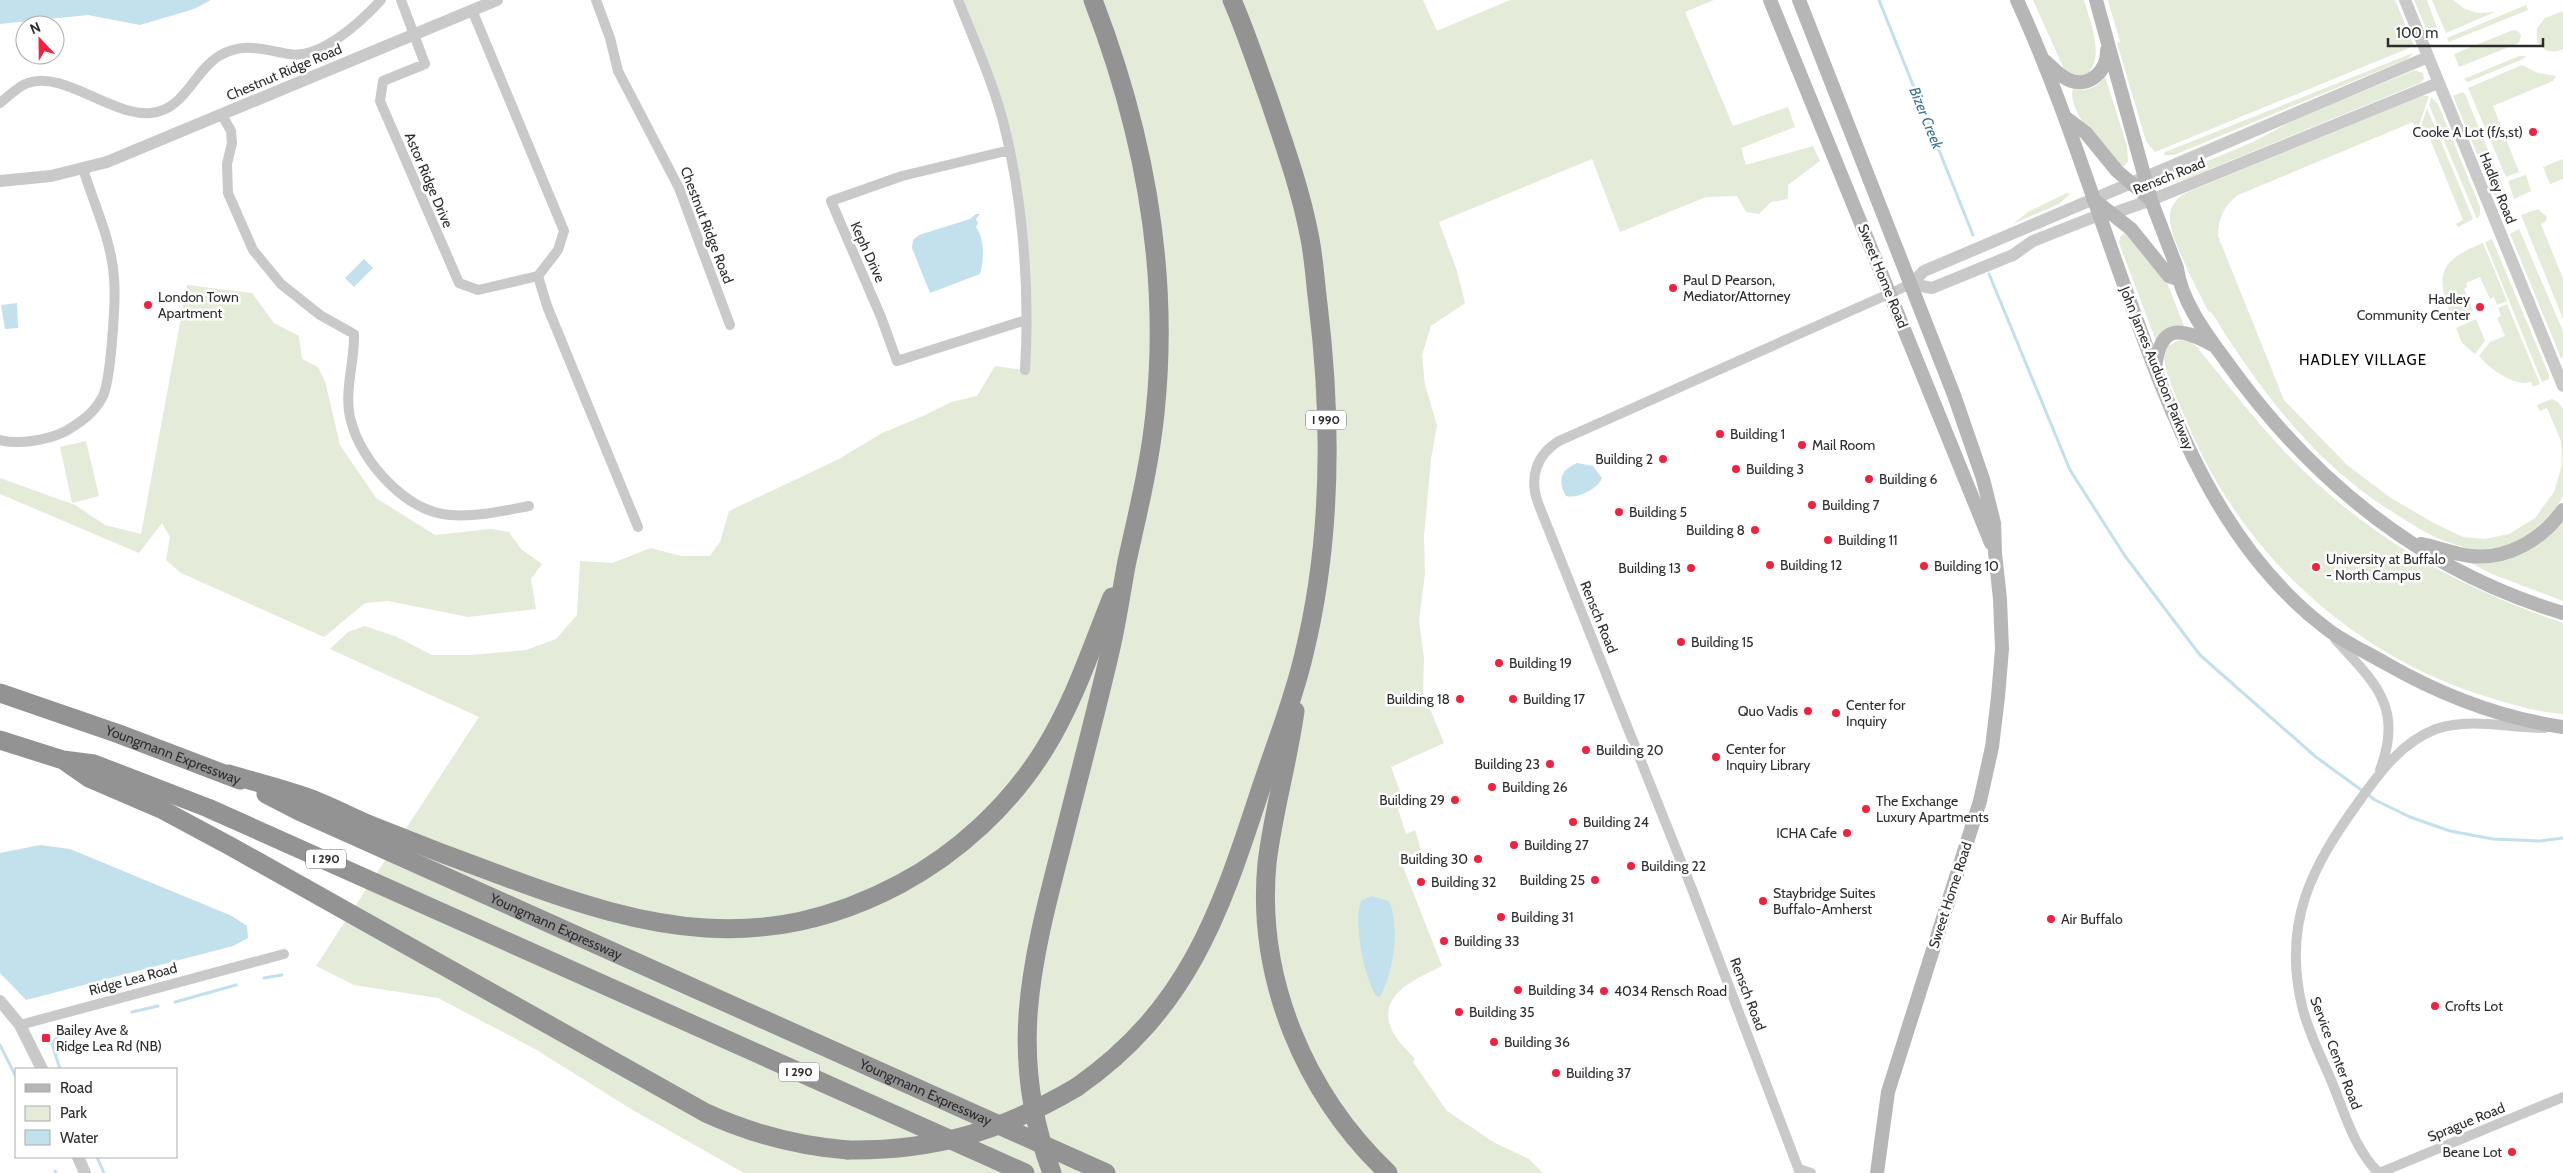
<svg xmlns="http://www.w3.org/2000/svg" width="2563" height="1173" viewBox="0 0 2563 1173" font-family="Cabin,sans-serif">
<rect width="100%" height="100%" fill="#fff"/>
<path fill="#e4ebd8" d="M 958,0 L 1423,0 L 1437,31 L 1510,0 L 1714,0 L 1685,12 L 1733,126 L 1788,107 L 1795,127 L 1741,148 L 1746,165 L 1813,146 L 1820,161 L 1788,185 L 1788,199 L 1771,202 L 1759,214 L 1746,212 L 1737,196 L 1706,197 L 1620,232 L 1592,159 L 1439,222 L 1457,271 L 1465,303 L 1431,326 L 1422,355 L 1425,385 L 1437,425 L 1431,459 L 1424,537 L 1425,574 L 1419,621 L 1424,658 L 1423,692 L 1444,743 L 1391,767 L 1405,805 L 1398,809 L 1406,834 L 1415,830 L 1423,856 L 1402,864 L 1442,966 C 1418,978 1377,994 1391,1028 C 1396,1040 1407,1050 1415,1059 L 1413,1062 L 1447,1111 L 1495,1143 L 1529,1159 L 1543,1173 L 744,1173 L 631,1109 L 535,1049 L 438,998 L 354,985 L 316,966 L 479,717 L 330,649 L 348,632 L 365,626 L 397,637 L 432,655 L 471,655 L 526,650 L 556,639 L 577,615 L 580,561 L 612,563 L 651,548 L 681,556 L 710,556 L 720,542 L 729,511 L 839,459 L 882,433 L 921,417 L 951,402 L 977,396 L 995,366 L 1024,370 L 1026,320 L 1010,151 Z
M 2033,0 L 2084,0 C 2090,22 2106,58 2086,75 L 2074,77 L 2064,69 Z
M 2108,0 L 2395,0 L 2414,46 L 2155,152 L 2146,141 L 2117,43 L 2120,42 Z
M 2414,0 L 2427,0 L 2440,36 L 2431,40 Z
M 2432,0 L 2453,0 L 2465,9 L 2478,13 L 2495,12 L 2446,33 Z
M 2526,5 L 2528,10 L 2449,42 L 2447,38 Z
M 2563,11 L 2563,49 C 2552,54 2543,51 2537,41 L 2537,28 L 2545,18 Z
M 2513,30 L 2518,31 L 2521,35 L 2519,43 L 2459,67 L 2454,54 Z
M 2413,53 L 2407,59 L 2174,155 L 2164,155 L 2165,152 Z
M 2519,56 L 2526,56 L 2523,59 L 2468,82 L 2464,79 Z
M 2522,65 L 2538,73 L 2556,76 L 2553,81 L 2493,106 L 2519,172 L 2506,177 L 2468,88 Z
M 2415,70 L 2423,73 L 2424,79 L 2420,83 L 2188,178 L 2169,184 L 2166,178 L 2253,142 L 2294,120 Z
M 2105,76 L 2127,146 L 2128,161 L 2123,167 C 2108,159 2065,108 2073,89 C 2086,92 2098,88 2105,76 Z
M 2463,92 L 2465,94 L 2511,206 L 2502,206 L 2496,200 L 2453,96 Z
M 2422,96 L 2429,96 L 2417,131 L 2413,122 L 2238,195 C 2224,205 2218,219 2218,236 L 2284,400 L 2347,465 L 2391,498 L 2432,522 L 2463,537 L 2485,539 L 2509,534 L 2535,518 L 2554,492 L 2562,465 L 2561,441 L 2547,408 L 2540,411 L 2537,405 L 2552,399 L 2558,402 L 2563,409 L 2563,496 C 2543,536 2507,552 2464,550 L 2464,547 C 2441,542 2421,530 2402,518 C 2318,468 2263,395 2212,313 L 2208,311 C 2199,292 2170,239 2170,219 C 2169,206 2177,197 2188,192 Z
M 2431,97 L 2438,104 L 2480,207 L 2480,215 L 2477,219 L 2429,105 Z
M 2427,108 L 2473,219 L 2458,227 L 2456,224 L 2463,220 L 2426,129 L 2419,132 Z
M 2563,159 L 2563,179 L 2550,184 L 2543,167 Z
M 2526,175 L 2531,191 L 2514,199 L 2508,181 Z
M 2067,193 L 2070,194 L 2059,204 L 2013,224 L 2028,212 Z
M 2538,209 L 2547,217 L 2546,221 L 2541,224 L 2563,279 L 2563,319 L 2521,215 Z
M 2519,229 L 2563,331 L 2563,358 L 2561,358 L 2510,234 Z
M 2124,233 L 2127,233 L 2164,275 L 2184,326 L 2180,326 L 2156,341 L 2119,243 L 2120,237 Z
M 2492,239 L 2549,375 L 2549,379 L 2542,382 L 2485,242 Z
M 2483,243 L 2507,301 L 2497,305 L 2494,297 L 2490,299 L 2480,277 L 2466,283 L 2467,287 L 2464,289 L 2473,311 L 2453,320 C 2435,276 2437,261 2483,243 Z
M 187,285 L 252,293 L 274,323 L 299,336 L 302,359 L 318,367 L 325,381 L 340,445 L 376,498 L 435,535 L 491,529 L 509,532 L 521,549 L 542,564 L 531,579 L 536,609 L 468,617 L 388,601 L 365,603 L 324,637 L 181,573 L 166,560 L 170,537 L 162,523 L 139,553 L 0,494 L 0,478 L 75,505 L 105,525 L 141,534 Z
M 2507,304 L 2540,384 L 2533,387 L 2531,382 C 2514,387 2489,368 2479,356 L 2490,342 L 2505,336 L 2497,318 L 2501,316 L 2498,308 Z
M 2476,319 L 2485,341 L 2475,354 L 2462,343 L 2456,328 Z
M 2179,340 L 2191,342 L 2196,346 C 2225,381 2253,418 2284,451 C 2363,535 2455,586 2563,623 L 2563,714 C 2534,712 2503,702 2475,693 C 2345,649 2239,549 2187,422 C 2178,402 2167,379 2164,358 L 2168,346 Z
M 86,441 L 99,496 L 72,503 L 60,447 Z
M 2563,520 L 2563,601 L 2492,574 L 2471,563 Z"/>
<path fill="#c3e0ed" d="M 0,0 L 211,0 L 194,9 L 140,25 L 88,15 L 0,24 Z
M 976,214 L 980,214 L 976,219 L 978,223 L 976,227 C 985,239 984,261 980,274 L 930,293 L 912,248 L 913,240 L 919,235 L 970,219 Z
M 364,259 L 373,268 L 354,287 L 345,278 Z
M 17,303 L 18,328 L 5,329 L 1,305 Z
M 1577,463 L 1593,466 L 1602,478 C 1598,489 1577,499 1566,496 C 1557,480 1561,470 1577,463 Z
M 40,845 L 70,849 L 232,916 L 247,926 L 248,938 L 233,946 L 26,1000 L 0,973 L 0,853 Z
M 1371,896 L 1389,901 C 1400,928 1394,971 1380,997 L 1376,996 C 1364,976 1353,923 1361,901 Z"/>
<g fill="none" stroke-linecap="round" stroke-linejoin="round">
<path stroke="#c3e0ed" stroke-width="3" d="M 1879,0 L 1973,235
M 1989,274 L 2070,470 L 2125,556 L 2200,655 L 2316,757 L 2375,800 L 2410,817 L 2450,831 L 2493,839 L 2540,841 L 2563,838
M 264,978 L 282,975
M 175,1002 L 236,985
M 132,1012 L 158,1006
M 0,1045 L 16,1077
M 60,1069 L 52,1044 L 57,1037 L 75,1031
M 97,1157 L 104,1173
M 55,1171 L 56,1173"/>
<path stroke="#c9c9c9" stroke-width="10" d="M 401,0 L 425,64 L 383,81 L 380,101 L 459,283 L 478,290 L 538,276
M 596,0 L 610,38 L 618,71 L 679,188 L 730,325
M 958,0 C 974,40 992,80 1003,121 C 1023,198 1030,291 1025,370
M 472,10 L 564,231 L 558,250 L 538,276 L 547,306 L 638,527
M 0,103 C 8,97 18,86 28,83 C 63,70 113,117 151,113 C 185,110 194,71 219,56 C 243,41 264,50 289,54 C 320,60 362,21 381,0
M 222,115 L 231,131 L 232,143 L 227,164 L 228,193 L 253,250 L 281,284 L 320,315 L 354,334 C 355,362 343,393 351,421 C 361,461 406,512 450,515 C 477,517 503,511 529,506
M 1010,150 L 902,176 L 831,201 L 881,317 L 897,361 L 1026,320
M 0,440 C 20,445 48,440 66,431 C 81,422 93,414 102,398 C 111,383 116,299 114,278 C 112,242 94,204 83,169
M 2335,639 C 2375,683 2404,707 2380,770
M 20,1025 L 284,954
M 1799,1169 L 1811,1173
M 1800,1173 L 1692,889 L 1538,503 C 1529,478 1536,455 1559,441 L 1911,284
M 2379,1173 C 2354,1149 2344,1111 2331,1080 C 2321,1056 2308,1032 2302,1006 C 2282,922 2312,866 2360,800 C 2380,772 2402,742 2436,729 C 2471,717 2509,728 2545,728
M 2379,1173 L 2563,1097"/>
<path stroke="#c9c9c9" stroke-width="12" d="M 2405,0 L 2563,386
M 0,181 L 51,176 L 107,162 L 497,0
M 1911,284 L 1932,288 L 2013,255 L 2033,241 L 2099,215 L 2114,213 L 2151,200 L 2438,83
M 1911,284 L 1924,271 L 2428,57
M 0,1001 L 20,1025 L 42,1069
M 78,1157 L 85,1173"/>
<path stroke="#b6b6b6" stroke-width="14" d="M 1770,0 L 1991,543
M 1799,0 L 1954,395 L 1983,479 L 1994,523 L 1995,553 L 2000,599 L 2002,649 L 1998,697 L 1992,747 L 1980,801 L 1888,1092 L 1877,1173
M 2017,0 C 2061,96 2092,197 2128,296 C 2172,418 2219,547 2327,629 C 2344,642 2366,652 2385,663 C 2439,694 2501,718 2563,727
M 2096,0 L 2151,200 L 2177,268 C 2181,301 2207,335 2226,361 C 2311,480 2422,571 2563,613
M 2045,61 C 2052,67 2059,75 2067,79 C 2088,90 2108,71 2107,50
M 2065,117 L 2086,133 L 2117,171 L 2151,200
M 2093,199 L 2131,229 L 2169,276 L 2178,279
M 2155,369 C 2160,323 2180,327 2213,345
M 2421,544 C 2437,547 2454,554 2470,556 C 2507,560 2542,540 2563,510"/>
<g stroke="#939393" stroke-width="19">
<path id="s1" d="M 0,693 L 119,734 L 240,780"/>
<path d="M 1295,711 C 1288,762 1273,812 1267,863 C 1256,979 1305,1094 1388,1173"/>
<path d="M 0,740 L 63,760 L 94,764 L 208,808 L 1025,1173"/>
<path d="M 66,762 L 89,778 L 161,809 L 230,846 L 706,1113 C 752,1134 798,1146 848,1150"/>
<path d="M 229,774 C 254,782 281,788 306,797 C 328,805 349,816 370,825 C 417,844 464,862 511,879 C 648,930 763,957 900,884 C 958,853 1009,806 1044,750 C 1074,702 1091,649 1112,597"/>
<path id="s2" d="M 266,794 L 299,811 L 999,1125"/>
<path d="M 1077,1087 C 1187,1010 1219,916 1259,794 C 1274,748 1293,702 1304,654 C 1332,540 1332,420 1318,304 C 1315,281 1314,257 1309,234 C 1300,188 1284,144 1269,99 C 1257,66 1246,32 1232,0"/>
<path d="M 1077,1160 L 1106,1173"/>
<path d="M 1052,1173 C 1007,1056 1031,964 1061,848 C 1077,784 1094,720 1109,656 C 1117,624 1121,592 1127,561 C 1138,512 1150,463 1155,413 C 1170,271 1144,132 1093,0"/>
</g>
<path stroke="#939393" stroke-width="19" d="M 999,1125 L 1077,1160
M 848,1150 C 934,1151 1003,1131 1077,1087"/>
</g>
<g fill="#f02240" stroke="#fff" stroke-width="2">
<circle cx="2533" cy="132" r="5"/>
<circle cx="1673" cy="288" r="5"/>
<circle cx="148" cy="305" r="5"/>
<circle cx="2480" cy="307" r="5"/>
<circle cx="1720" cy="434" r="5"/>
<circle cx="1802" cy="445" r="5"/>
<circle cx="1663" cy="459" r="5"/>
<circle cx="1736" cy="469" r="5"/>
<circle cx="1869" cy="479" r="5"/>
<circle cx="1812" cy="505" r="5"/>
<circle cx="1619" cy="512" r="5"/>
<circle cx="1755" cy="530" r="5"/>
<circle cx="1828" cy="540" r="5"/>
<circle cx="1770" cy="565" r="5"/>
<circle cx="1924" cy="566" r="5"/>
<circle cx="2316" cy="567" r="5"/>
<circle cx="1691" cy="568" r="5"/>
<circle cx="1681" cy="642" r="5"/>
<circle cx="1499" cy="663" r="5"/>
<circle cx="1460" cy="699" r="5"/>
<circle cx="1513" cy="699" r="5"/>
<circle cx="1808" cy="711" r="5"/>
<circle cx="1836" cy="713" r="5"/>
<circle cx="1586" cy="750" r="5"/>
<circle cx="1716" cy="757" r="5"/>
<circle cx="1550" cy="764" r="5"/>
<circle cx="1492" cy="787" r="5"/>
<circle cx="1455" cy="800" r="5"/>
<circle cx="1866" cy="809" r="5"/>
<circle cx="1573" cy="822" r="5"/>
<circle cx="1847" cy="833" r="5"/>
<circle cx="1514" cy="845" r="5"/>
<circle cx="1478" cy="859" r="5"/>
<circle cx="1631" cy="866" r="5"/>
<circle cx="1595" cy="880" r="5"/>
<circle cx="1421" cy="882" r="5"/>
<circle cx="1763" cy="901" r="5"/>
<circle cx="1501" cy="917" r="5"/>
<circle cx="2051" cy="919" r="5"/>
<circle cx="1444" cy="941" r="5"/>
<circle cx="1518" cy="990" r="5"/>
<circle cx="1604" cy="991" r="5"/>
<circle cx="2435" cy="1006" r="5"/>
<circle cx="1459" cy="1012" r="5"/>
<rect x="41" y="1033" width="10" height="10" rx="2.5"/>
<circle cx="1494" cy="1042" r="5"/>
<circle cx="1556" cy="1073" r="5"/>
<circle cx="2512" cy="1152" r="5"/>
</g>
<g text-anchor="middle" stroke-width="5" stroke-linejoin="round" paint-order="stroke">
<g fill="#fff" stroke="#6b6b6b" stroke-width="1">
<rect x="1306" y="410.5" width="40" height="19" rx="4"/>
<rect x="306" y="849.5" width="40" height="19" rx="4"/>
<rect x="779" y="1062.5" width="40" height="19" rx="4"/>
</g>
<g font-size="12" font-weight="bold" fill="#2c2c2c">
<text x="1326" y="424">I 990</text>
<text x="326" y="863">I 290</text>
<text x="799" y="1076">I 290</text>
</g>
<g font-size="14" fill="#2c2c2c" stroke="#fff">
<text transform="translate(284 72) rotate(-23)" y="5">Chestnut Ridge Road</text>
<text transform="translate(2169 176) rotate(-22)" y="5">Rensch Road</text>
<text transform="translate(429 180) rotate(67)" y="5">Astor Ridge Drive</text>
<text transform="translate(2498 188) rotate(68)" y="5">Hadley Road</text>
<text transform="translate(707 225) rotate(69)" y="5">Chestnut Ridge Road</text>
<text transform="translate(868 252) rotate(66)" y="5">Keph Drive</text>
<text transform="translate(1883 276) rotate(68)" y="5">Sweet Home Road</text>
<text transform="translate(2157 368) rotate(68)" y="5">John James Audubon Parkway</text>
<text transform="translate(1599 617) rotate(68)" y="5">Rensch Road</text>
<text dy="5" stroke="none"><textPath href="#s1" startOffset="184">Youngmann Expressway</textPath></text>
<text transform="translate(1950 895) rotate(-72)" y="5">Sweet Home Road</text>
<text dy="5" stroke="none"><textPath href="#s2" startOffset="319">Youngmann Expressway</textPath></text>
<text transform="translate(133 979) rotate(-15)" y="5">Ridge Lea Road</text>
<text transform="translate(1748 994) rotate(69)" y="5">Rensch Road</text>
<text transform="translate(2336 1053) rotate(69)" y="5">Service Center Road</text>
<text dy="5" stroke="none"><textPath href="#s2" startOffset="724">Youngmann Expressway</textPath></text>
<text transform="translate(2466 1122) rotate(-22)" y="5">Sprague Road</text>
</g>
<g font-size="14" fill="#2c2c2c" stroke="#fff" text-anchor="start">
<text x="2523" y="137" text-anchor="end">Cooke A Lot (f/s,st)</text>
<text x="1683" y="285">Paul D Pearson,<tspan x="1683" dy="16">Mediator/Attorney</tspan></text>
<text x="158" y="302">London Town<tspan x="158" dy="16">Apartment</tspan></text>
<text x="2470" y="304" text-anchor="end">Hadley<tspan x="2470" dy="16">Community Center</tspan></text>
<text x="1730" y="439">Building 1</text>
<text x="1812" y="450">Mail Room</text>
<text x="1653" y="464" text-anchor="end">Building 2</text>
<text x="1746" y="474">Building 3</text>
<text x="1879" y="484">Building 6</text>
<text x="1822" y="510">Building 7</text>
<text x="1629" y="517">Building 5</text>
<text x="1745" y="535" text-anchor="end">Building 8</text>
<text x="1838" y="545">Building 11</text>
<text x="2326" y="564">University at Buffalo<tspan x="2326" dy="16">- North Campus</tspan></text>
<text x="1780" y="570">Building 12</text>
<text x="1934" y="571">Building 10</text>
<text x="1681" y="573" text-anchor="end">Building 13</text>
<text x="1691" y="647">Building 15</text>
<text x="1509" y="668">Building 19</text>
<text x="1450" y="704" text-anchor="end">Building 18</text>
<text x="1523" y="704">Building 17</text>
<text x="1846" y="710">Center for<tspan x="1846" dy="16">Inquiry</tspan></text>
<text x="1798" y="716" text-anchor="end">Quo Vadis</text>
<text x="1726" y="754">Center for<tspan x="1726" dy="16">Inquiry Library</tspan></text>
<text x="1596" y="755">Building 20</text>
<text x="1540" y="769" text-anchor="end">Building 23</text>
<text x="1502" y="792">Building 26</text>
<text x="1445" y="805" text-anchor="end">Building 29</text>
<text x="1876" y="806">The Exchange<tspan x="1876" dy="16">Luxury Apartments</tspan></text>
<text x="1583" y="827">Building 24</text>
<text x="1837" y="838" text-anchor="end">ICHA Cafe</text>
<text x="1524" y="850">Building 27</text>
<text x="1468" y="864" text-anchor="end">Building 30</text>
<text x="1641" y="871">Building 22</text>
<text x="1585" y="885" text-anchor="end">Building 25</text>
<text x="1431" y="887">Building 32</text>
<text x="1773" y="898">Staybridge Suites<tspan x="1773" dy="16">Buffalo-Amherst</tspan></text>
<text x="1511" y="922">Building 31</text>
<text x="2061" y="924">Air Buffalo</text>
<text x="1454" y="946">Building 33</text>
<text x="1528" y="995">Building 34</text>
<text x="1614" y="996">4034 Rensch Road</text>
<text x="2445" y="1011">Crofts Lot</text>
<text x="1469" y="1017">Building 35</text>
<text x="56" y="1035">Bailey Ave &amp;<tspan x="56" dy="16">Ridge Lea Rd (NB)</tspan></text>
<text x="1504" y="1047">Building 36</text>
<text x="1566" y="1078">Building 37</text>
<text x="2502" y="1157" text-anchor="end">Beane Lot</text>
</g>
<g font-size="15" font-style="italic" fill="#367693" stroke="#fff">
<text transform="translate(1926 118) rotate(68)" y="5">Bizer Creek</text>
</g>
<g font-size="15" letter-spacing="1" fill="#000" stroke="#fff">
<text x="2363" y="365">HADLEY VILLAGE</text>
</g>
</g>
<rect x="15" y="1068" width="162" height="90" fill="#ffffff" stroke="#ababab"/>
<rect x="25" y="1084" width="25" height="8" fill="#b6b6b6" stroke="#ababab"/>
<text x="60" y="1093" font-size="15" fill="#2c2c2c">Road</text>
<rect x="25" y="1106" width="25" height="15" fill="#e4ebd8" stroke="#ababab"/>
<text x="60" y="1118" font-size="15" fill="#2c2c2c">Park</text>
<rect x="25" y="1130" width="25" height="15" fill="#c3e0ed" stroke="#ababab"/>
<text x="60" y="1143" font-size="15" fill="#2c2c2c">Water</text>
<g transform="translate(40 40) rotate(338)"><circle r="24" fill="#ffffff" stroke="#ababab"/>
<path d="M0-4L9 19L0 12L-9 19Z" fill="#f02240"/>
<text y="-8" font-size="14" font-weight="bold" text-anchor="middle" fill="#2c2c2c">N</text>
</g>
<path d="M2388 38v8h155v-8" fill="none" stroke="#2c2c2c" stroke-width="2.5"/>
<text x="2396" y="38" font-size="15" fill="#2c2c2c" stroke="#ffffff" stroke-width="4" paint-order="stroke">100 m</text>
</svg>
